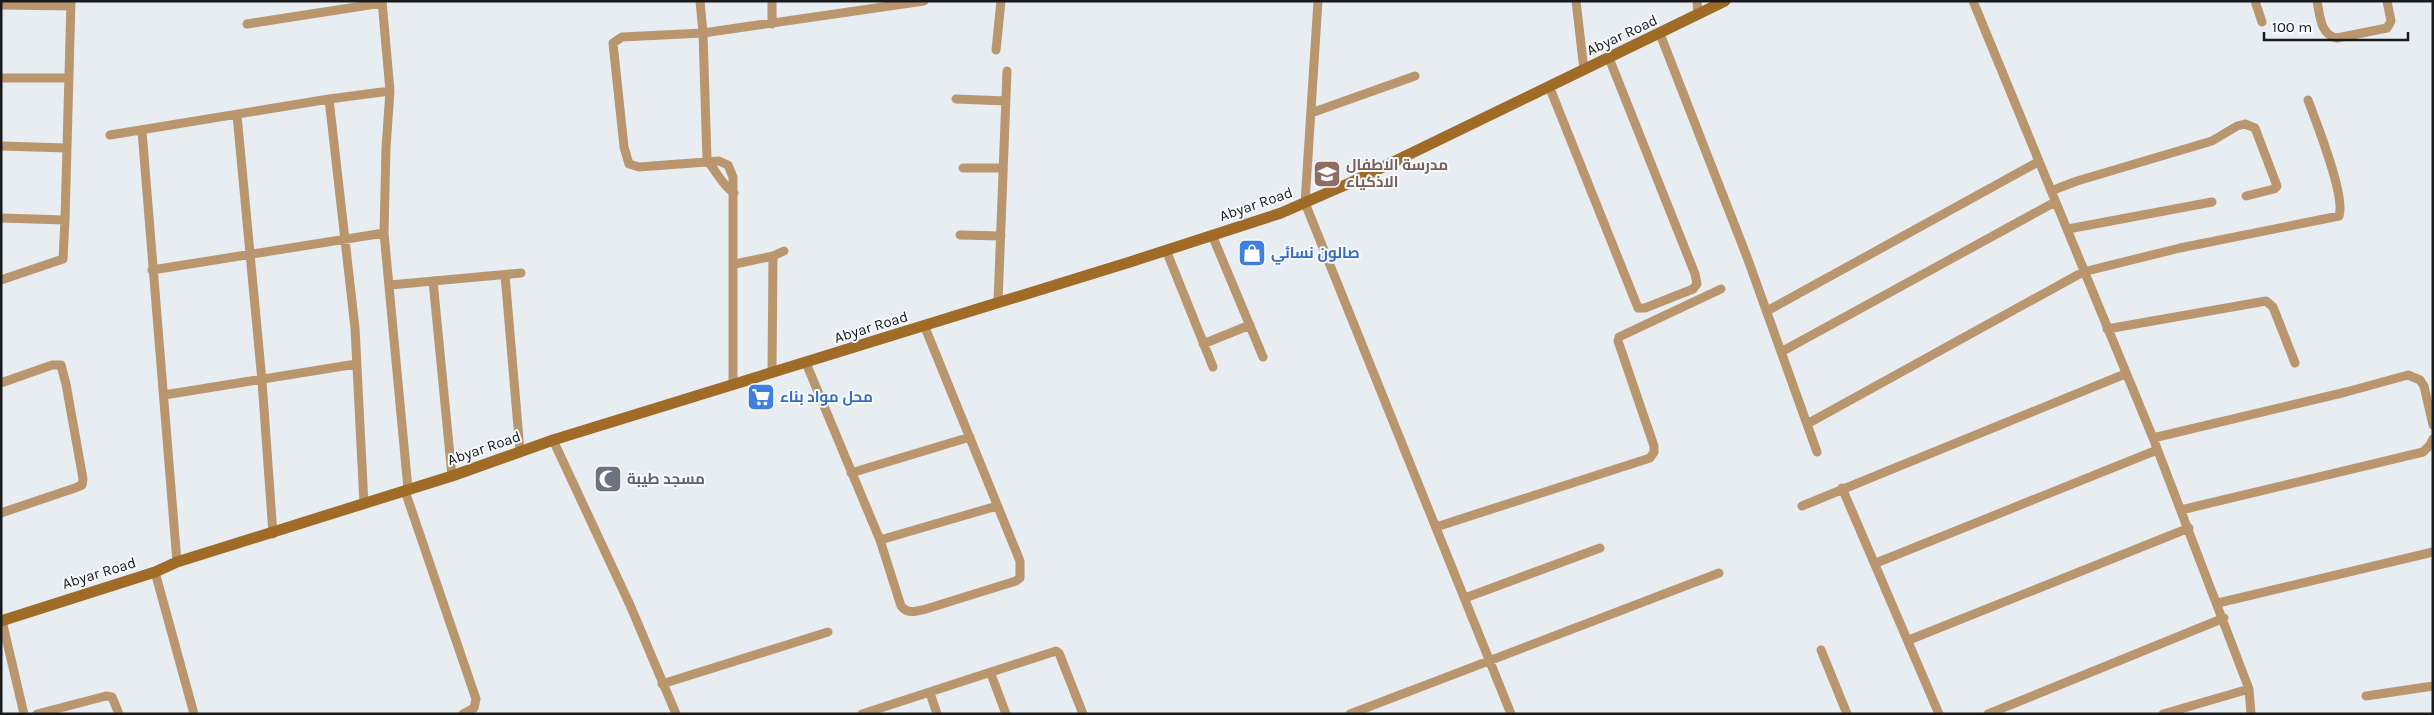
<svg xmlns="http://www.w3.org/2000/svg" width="2434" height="715" viewBox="0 0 2434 715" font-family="Karla,Cairo,sans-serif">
<rect width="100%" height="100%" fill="#e8edf2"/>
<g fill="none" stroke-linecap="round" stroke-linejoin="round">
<path stroke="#ba966e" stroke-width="9" d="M 382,1 L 390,91 L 386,148 L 384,233 L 408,489
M 700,1 L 703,33 L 707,160 C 717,172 721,184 734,193
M 772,1 L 772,24
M 1318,1 L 1305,203 L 1511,714
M 1576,1 L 1584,70
M 1697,1 L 1698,14
M 1973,1 L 2153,438 L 2249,689 L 2163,714
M 2255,1 L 2262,22
M 2317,1 C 2320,15 2320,35 2337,38 L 2387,28 L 2391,21 L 2387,1
M 1,5 L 71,6
M 247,24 L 382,3
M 1660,34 L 1747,257 L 1817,452
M 996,50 L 1001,1
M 1,78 L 69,78
M 1549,86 L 1638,308 L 1645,308 L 1693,289 L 1697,284 L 1695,274 L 1609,58
M 329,99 L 355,328 L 364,504
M 956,99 L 1006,101
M 1311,113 L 1415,76
M 237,115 L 262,381 L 273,534
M 142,131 L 177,562
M 110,135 L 329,99 L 390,91
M 1,146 L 67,148
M 963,168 L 1003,168
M 2051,191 L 2077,181 L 2212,141 L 2237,126 L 2245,124 L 2255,128 L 2277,186 L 2274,189 L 2246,196
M 1,218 L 65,220 L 71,1
M 2068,229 L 2212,202
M 960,235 L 1001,236
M 1212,235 L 1263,357
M 1166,250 L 1213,367
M 735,264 L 773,256 L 784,251
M 152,270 L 384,233
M 505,275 L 520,451
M 1,280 L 63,259 L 65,220
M 433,281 L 452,476
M 390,285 L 521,273
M 998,302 L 1007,71
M 1767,311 L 2038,162
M 2107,329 L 2266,301 L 2273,307 L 2295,363
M 1203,344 L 1250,325
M 1781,352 L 2055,202
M 806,363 L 880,540 L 901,606 C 908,615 916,611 926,609 L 1016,581 L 1020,578 L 1020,561 L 924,325
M 772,373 L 773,256
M 1,383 L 52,365 L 61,365 L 66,384 L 83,479 L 82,485 L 75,488 L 1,513
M 733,384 L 733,177 L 728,165 L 719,161 L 639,167 L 629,164 L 624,147 L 613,43 L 622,37 L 703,33 L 924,1
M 164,395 L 356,364
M 1807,424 L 2083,272 L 2180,248 L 2339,216 C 2346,196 2316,122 2308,100
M 2153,438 L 2346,392 L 2408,375 L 2420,380 L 2424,386 L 2433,425
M 553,440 L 630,605 L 676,714
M 851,473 L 970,437
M 1842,488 L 1939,714
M 405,491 L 476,699 L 474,708 L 463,714
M 1802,506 L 2125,374
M 2181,510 L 2423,452 L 2430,445 L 2433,439
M 1436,527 L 1650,458 L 1654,452 L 1654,446 L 1618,341 L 1619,337 L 1721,289
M 880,540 L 997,506
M 1876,563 L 2157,450
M 155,572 L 194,714
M 1465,598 L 1600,548
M 2218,603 L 2433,552
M 2,621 L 24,714
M 1909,640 L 2189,528
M 1821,650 L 1847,714
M 991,674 L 1006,714
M 662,684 L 828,632
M 2249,689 L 2251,714
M 930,693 L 937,714
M 2366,696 L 2433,686
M 37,714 L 106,696 L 112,697 L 119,714
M 862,714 L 1056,651 L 1059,653 L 1083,714
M 1350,714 L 1719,573
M 1988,714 L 2224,618"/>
<path stroke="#9f6b27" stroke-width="11" d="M 1,621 L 155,572 L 177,562 L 452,476 L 553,440 L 1130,262 L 1281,213 L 1352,182 L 1725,1"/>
</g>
<defs>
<g id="school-square" transform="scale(1.4375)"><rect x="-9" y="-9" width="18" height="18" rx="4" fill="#8d6e63" stroke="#f6fafe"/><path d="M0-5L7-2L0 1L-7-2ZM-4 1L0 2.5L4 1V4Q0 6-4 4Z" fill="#fff"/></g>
<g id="shop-square" transform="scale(1.4375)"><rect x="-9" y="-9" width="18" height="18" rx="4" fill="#3f7fe0" stroke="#f6fafe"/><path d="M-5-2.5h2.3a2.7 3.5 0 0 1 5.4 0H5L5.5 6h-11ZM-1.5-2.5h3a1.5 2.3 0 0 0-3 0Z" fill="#fff"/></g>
<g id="supermarket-square" transform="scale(1.4375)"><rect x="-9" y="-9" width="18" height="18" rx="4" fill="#3f7fe0" stroke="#f6fafe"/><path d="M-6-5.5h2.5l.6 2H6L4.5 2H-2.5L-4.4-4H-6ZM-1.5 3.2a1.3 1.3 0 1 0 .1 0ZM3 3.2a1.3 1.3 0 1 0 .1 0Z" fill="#fff"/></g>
<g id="mosque-square" transform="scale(1.4375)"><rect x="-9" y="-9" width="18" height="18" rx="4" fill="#6b7280" stroke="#f6fafe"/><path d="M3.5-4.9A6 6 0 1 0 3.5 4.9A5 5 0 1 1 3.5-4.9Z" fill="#fff"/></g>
</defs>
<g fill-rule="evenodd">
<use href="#school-square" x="1327" y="174"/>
<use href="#shop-square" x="1252" y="253"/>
<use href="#supermarket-square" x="761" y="397"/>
<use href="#mosque-square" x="608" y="479"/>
</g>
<g text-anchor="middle" stroke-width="4" stroke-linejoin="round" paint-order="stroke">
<g font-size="15" fill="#191a1c" stroke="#f6fafe">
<text transform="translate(1622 35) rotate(-25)" y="5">Abyar Road</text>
<text transform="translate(1256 204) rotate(-19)" y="5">Abyar Road</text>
<text transform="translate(871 327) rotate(-17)" y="5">Abyar Road</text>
<text transform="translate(484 448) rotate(-19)" y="5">Abyar Road</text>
<text transform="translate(99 573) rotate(-17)" y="5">Abyar Road</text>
</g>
<g font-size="15" font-weight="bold" fill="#785e54" stroke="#f6fafe" text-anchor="start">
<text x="1346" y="170">مدرسة الاطفال<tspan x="1346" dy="17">الاذكياء</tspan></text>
</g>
<g font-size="15" font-weight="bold" fill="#366cbe" stroke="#f6fafe" text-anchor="start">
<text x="1271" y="258">صالون نسائي</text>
<text x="780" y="402">محل مواد بناء</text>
</g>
<g font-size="15" font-weight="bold" fill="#5b616d" stroke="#f6fafe" text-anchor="start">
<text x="627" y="484">مسجد طيبة</text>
</g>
</g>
<rect width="2434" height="715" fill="none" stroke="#191a1c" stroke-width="5"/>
<path d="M2264 32v8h144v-8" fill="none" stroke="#191a1c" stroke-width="2.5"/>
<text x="2272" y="32" font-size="15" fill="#191a1c" stroke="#f6fafe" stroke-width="4" paint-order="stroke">100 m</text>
</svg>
